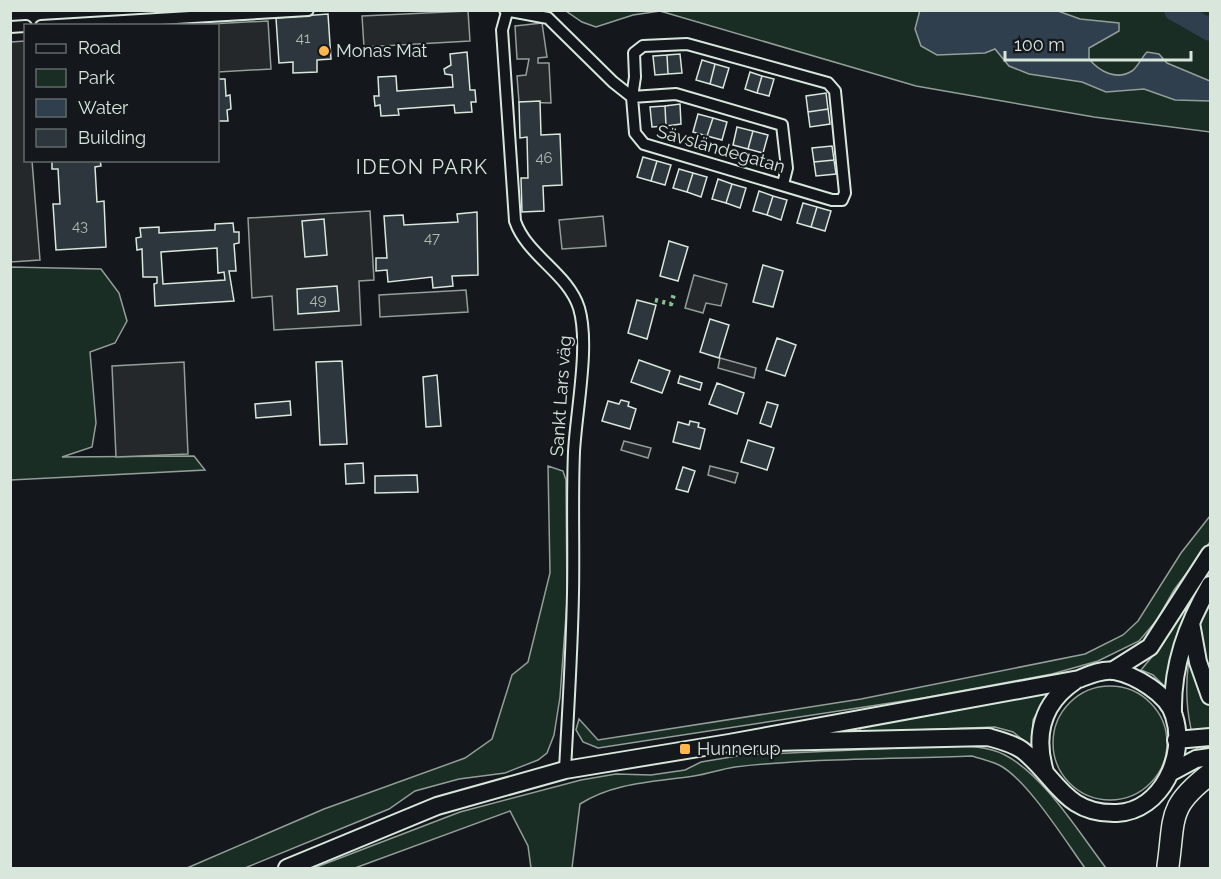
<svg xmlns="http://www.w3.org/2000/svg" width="1221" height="879" viewBox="0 0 1221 879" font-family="Raleway,sans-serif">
<rect width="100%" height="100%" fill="#14181c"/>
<path fill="#1a2d24" stroke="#939e99" stroke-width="1.5" d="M 566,11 L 1210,11 L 1210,132 L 1094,117 L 916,86 L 660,11 L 633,15 L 596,27 L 582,22 Z
M 10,267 L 101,269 L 119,293 L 127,321 L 115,343 L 90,352 L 96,423 L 92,447 L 62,457 L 194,456 L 205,470 L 11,480 Z
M 548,466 L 563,471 L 566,480 L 567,601 L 560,697 L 554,735 L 547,753 L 538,760 L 505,773 L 459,779 L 415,791 L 389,809 L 245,868 L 187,868 L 324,809 L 465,758 L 492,739 L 512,675 L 528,662 L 550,573 Z
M 1210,516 L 1210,542 L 1174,590 L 1157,620 L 1139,641 L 1098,661 L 1052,674 L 923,698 L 598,748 L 583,742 L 576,730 L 579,719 L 598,740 L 861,699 L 1085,654 L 1123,635 L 1138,621 L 1181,553 Z
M 1210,568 L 1210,576 L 1193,601 L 1171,693 L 1153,675 L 1141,670 L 1160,647 Z
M 1210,601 L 1210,777 C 1179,724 1179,655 1210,601 Z
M1053 743a57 57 0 1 1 114 0a57 57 0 1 1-114 0Z
M 1049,692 L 1033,720 L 1032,747 L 1013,732 L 995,727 L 860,732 L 860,725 Z
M 941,746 C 962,746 986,745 1005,755 C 1045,776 1079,833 1106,868 L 1085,868 C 1066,842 1027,779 999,765 C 991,761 981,759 972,756 C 893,759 813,758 735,767 C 721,769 708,774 694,776 C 655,782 615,782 580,804 L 572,868 L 531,868 L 528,846 L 510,811 L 355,868 L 314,868 L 460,812 L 581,780 L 616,774 L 651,775 L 685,770 L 701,762 L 743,755 Z"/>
<path fill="#24282b" stroke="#939e99" stroke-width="1.5" d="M 468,11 L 470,41 L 364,47 L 362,16 Z
M 268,21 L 271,69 L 218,72 L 218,26 L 191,25 Z
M 542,23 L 547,57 L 538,58 L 538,63 L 549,63 L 551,103 L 519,102 L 517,76 L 526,75 L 529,59 L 517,59 L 515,26 Z
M 25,41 L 26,160 L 32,161 L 40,260 L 11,262 L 11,42 Z
M 370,211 L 374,280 L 359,281 L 361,325 L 274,330 L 272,296 L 252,298 L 248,218 Z
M 603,216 L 606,246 L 562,249 L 559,220 Z
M 694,275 L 727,284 L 721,306 L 706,303 L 703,313 L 685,308 Z
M 466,290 L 468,312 L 380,317 L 379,295 Z
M 720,358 L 756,368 L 754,378 L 718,368 Z
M 184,362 L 188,454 L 116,457 L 112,366 Z
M 624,441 L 651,448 L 648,458 L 621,450 Z
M 710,466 L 738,473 L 735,483 L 708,475 Z"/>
<path fill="#2f3f4d" stroke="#939e99" stroke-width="1.5" d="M 920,10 L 1058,11 L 1080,19 L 1119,23 L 1119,31 L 1089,48 L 1089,59 C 1099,71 1116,81 1132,71 C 1137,68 1142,57 1147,52 L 1159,54 L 1167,63 L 1210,81 L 1210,101 L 1175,100 L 1144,89 L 1106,92 L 1082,82 L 1029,74 L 1009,66 L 995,49 L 985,53 L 937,55 L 921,46 L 915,29 Z"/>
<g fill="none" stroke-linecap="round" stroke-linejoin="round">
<path stroke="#2f3f4d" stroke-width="22" d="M 1175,10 L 1210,30"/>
</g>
<path fill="#2c363c" stroke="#d8e6dc" stroke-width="1.5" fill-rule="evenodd" d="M 328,14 L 331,59 L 317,60 L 317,72 L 293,73 L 293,62 L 279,63 L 276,18 Z
M 467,52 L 470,90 L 475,90 L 476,102 L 471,102 L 472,112 L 455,113 L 454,105 L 398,109 L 399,115 L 381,116 L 380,105 L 375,106 L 374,96 L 379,96 L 378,77 L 396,76 L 397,91 L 453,87 L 452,75 L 445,74 L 444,69 L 451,65 L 450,54 Z
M 680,54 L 682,73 L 668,74 L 667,55 Z
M 667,55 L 668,74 L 655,75 L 653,56 Z
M 702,60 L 715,64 L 710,84 L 696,80 Z
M 715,64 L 729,68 L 723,88 L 710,84 Z
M 750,72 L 762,76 L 757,93 L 745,89 Z
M 762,76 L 774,79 L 769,96 L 757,93 Z
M 218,79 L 225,79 L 226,96 L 230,95 L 231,109 L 227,110 L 228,121 L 218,121 Z
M 826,93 L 828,109 L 808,112 L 806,96 Z
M 540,101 L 541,135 L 560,134 L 562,185 L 543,186 L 544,211 L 522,212 L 521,178 L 528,178 L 527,137 L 520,138 L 519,102 Z
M 680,104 L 681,124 L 666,126 L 665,106 Z
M 665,106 L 666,126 L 652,127 L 650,107 Z
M 828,109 L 830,124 L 810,127 L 808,112 Z
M 698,114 L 713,118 L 707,136 L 693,132 Z
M 713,118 L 727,122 L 722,140 L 707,136 Z
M 737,127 L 753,131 L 748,149 L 733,145 Z
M 753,131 L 768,135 L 763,153 L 748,149 Z
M 832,146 L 834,160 L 814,162 L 812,148 Z
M 643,157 L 657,161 L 651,181 L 637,177 Z
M 52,160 L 100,160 L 101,166 L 95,167 L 97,202 L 104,201 L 106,247 L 56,250 L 53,204 L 60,204 L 58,169 L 52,169 Z
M 834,160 L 836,174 L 816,176 L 814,162 Z
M 657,161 L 671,165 L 665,185 L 651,181 Z
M 679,169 L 693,173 L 687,192 L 673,188 Z
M 693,173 L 707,177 L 701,197 L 687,192 Z
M 718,179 L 732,184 L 726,203 L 712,199 Z
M 732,184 L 746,188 L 740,208 L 726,203 Z
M 759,191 L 773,196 L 767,215 L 753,211 Z
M 773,196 L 787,200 L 781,220 L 767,215 Z
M 803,203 L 817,207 L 811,227 L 797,223 Z
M 817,207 L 831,211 L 825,231 L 811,227 Z
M 477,212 L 478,275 L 452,276 L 453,286 L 433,288 L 432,277 L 388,282 L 387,270 L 376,271 L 376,258 L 387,258 L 384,216 L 403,215 L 404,225 L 458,222 L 457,214 Z
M 324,219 L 327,255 L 305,257 L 302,221 Z
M 233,223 L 234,232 L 239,232 L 239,243 L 234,244 L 236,271 L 229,271 L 234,301 L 155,306 L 154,284 L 157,283 L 157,277 L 143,277 L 142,249 L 137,250 L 136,238 L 141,237 L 140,228 L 159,227 L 159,233 L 215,230 L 215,224 ZM 217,248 L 218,273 L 224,272 L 225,280 L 163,284 L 161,252 Z
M 669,241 L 688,247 L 678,281 L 660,276 Z
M 763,265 L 783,271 L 773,307 L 753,302 Z
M 337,286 L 339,311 L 298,314 L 297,289 Z
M 637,300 L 656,305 L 647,339 L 628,333 Z
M 710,319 L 729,325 L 719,358 L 700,352 Z
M 777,338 L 796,345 L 785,376 L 766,370 Z
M 639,360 L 670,371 L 662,393 L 631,382 Z
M 342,361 L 347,444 L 320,445 L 316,362 Z
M 437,375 L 441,426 L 426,427 L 423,377 Z
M 680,376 L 702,383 L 700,390 L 678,383 Z
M 717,383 L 744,393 L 737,414 L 709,404 Z
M 621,400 L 629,402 L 628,406 L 636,409 L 630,429 L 602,421 L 608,401 L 619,404 Z
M 290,401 L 291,415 L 256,418 L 255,404 Z
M 767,402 L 778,405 L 771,427 L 760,423 Z
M 690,421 L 699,423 L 698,427 L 705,429 L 700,449 L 673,442 L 678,422 L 689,425 Z
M 748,440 L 774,448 L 767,470 L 741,462 Z
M 363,463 L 364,483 L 346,484 L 345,464 Z
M 683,467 L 695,471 L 688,492 L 676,489 Z
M 417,475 L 418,492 L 375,493 L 375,476 Z"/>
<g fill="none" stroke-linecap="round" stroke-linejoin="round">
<g stroke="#d8e6dc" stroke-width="14">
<path id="street" d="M 505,10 L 548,18 L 613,82 L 632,97 L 635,133 L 644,144 L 832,200 L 842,200 L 845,193 L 835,91 L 828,83 L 687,44 L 643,46 L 634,53 L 635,77 L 632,97 L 676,94 L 782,125 L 787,168 L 783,184
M 507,12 L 502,30 L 515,221 C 527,256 568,273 579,308 C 590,345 576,412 574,452 C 572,499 574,546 573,593 C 572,652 568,711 565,770
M 41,26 L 308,10
M 10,27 L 26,26"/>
</g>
<g stroke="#d8e6dc" stroke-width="20">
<path id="secondary" d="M 1191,623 L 1198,662 L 1210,696
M 1112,671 L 1150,647 L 1210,554
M 1173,712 C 1172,665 1187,625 1210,585
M 1176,740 L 1210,737
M 1045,772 C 1034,735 1042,703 1075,681
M 1170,773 L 1196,759 L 1210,757
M 287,868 L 437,806 L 565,770 L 729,743 L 1079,679 C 1089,675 1102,669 1114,671 C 1135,675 1168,694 1174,716 C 1187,755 1162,811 1117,813 C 1064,815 1056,776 1022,750 C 1012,743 999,740 988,737 L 729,743"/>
</g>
<g stroke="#d8e6dc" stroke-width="24">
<path id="highway" d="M 1168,866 C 1175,817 1167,807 1210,774"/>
</g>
<use href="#street" stroke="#14181c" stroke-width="10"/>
<use href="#secondary" stroke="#14181c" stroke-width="16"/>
<use href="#highway" stroke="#14181c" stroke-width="21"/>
<path stroke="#8ac095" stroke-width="4.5" stroke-dasharray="3 4.5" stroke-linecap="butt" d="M 655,300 L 671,304 L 674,294"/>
</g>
<g fill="#ffb74d" stroke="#14181c" stroke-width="2">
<circle cx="324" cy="51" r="6"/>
<rect x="679" y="743" width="12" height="12" rx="3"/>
</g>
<g text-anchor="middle" stroke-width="4.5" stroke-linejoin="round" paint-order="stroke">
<g font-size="15" fill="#adbab4">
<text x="303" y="43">41</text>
<text x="544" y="163">46</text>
<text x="80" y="231">43</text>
<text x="432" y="243">47</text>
<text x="318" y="305">49</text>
</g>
<g font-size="18" fill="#d8e6dc" stroke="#14181c" text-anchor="start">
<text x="336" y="57">Monas Mat</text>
<text x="697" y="755">Hunnerup</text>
</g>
<g font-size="18" fill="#d8e6dc" stroke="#14181c">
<text transform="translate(721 149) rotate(16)" y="6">Sävsländegatan</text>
<text transform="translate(561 396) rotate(-86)" y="6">Sankt Lars väg</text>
</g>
<g font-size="20" letter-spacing="1.5" fill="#d8e6dc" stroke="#14181c">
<text x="422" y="174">IDEON PARK</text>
</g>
</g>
<rect width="1221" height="879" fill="none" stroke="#d8e6dc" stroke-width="24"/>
<rect x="24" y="24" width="195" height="138" fill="#14181c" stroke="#626a69" stroke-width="1.5"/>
<rect x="36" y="44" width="30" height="9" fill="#14181c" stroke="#626a69" stroke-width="1.5"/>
<text x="78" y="54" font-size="18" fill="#d8e6dc">Road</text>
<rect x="36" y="69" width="30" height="18" fill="#1a2d24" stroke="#626a69" stroke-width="1.5"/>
<text x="78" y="84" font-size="18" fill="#d8e6dc">Park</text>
<rect x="36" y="99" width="30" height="18" fill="#2f3f4d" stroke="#626a69" stroke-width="1.5"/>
<text x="78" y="114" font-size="18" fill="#d8e6dc">Water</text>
<rect x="36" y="129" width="30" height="18" fill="#2c363c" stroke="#626a69" stroke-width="1.5"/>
<text x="78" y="144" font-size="18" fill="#d8e6dc">Building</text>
<path d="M1005 51v9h186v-9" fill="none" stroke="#d8e6dc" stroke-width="3"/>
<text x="1014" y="51" font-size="18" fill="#d8e6dc" stroke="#14181c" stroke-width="4.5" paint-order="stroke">100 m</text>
</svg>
